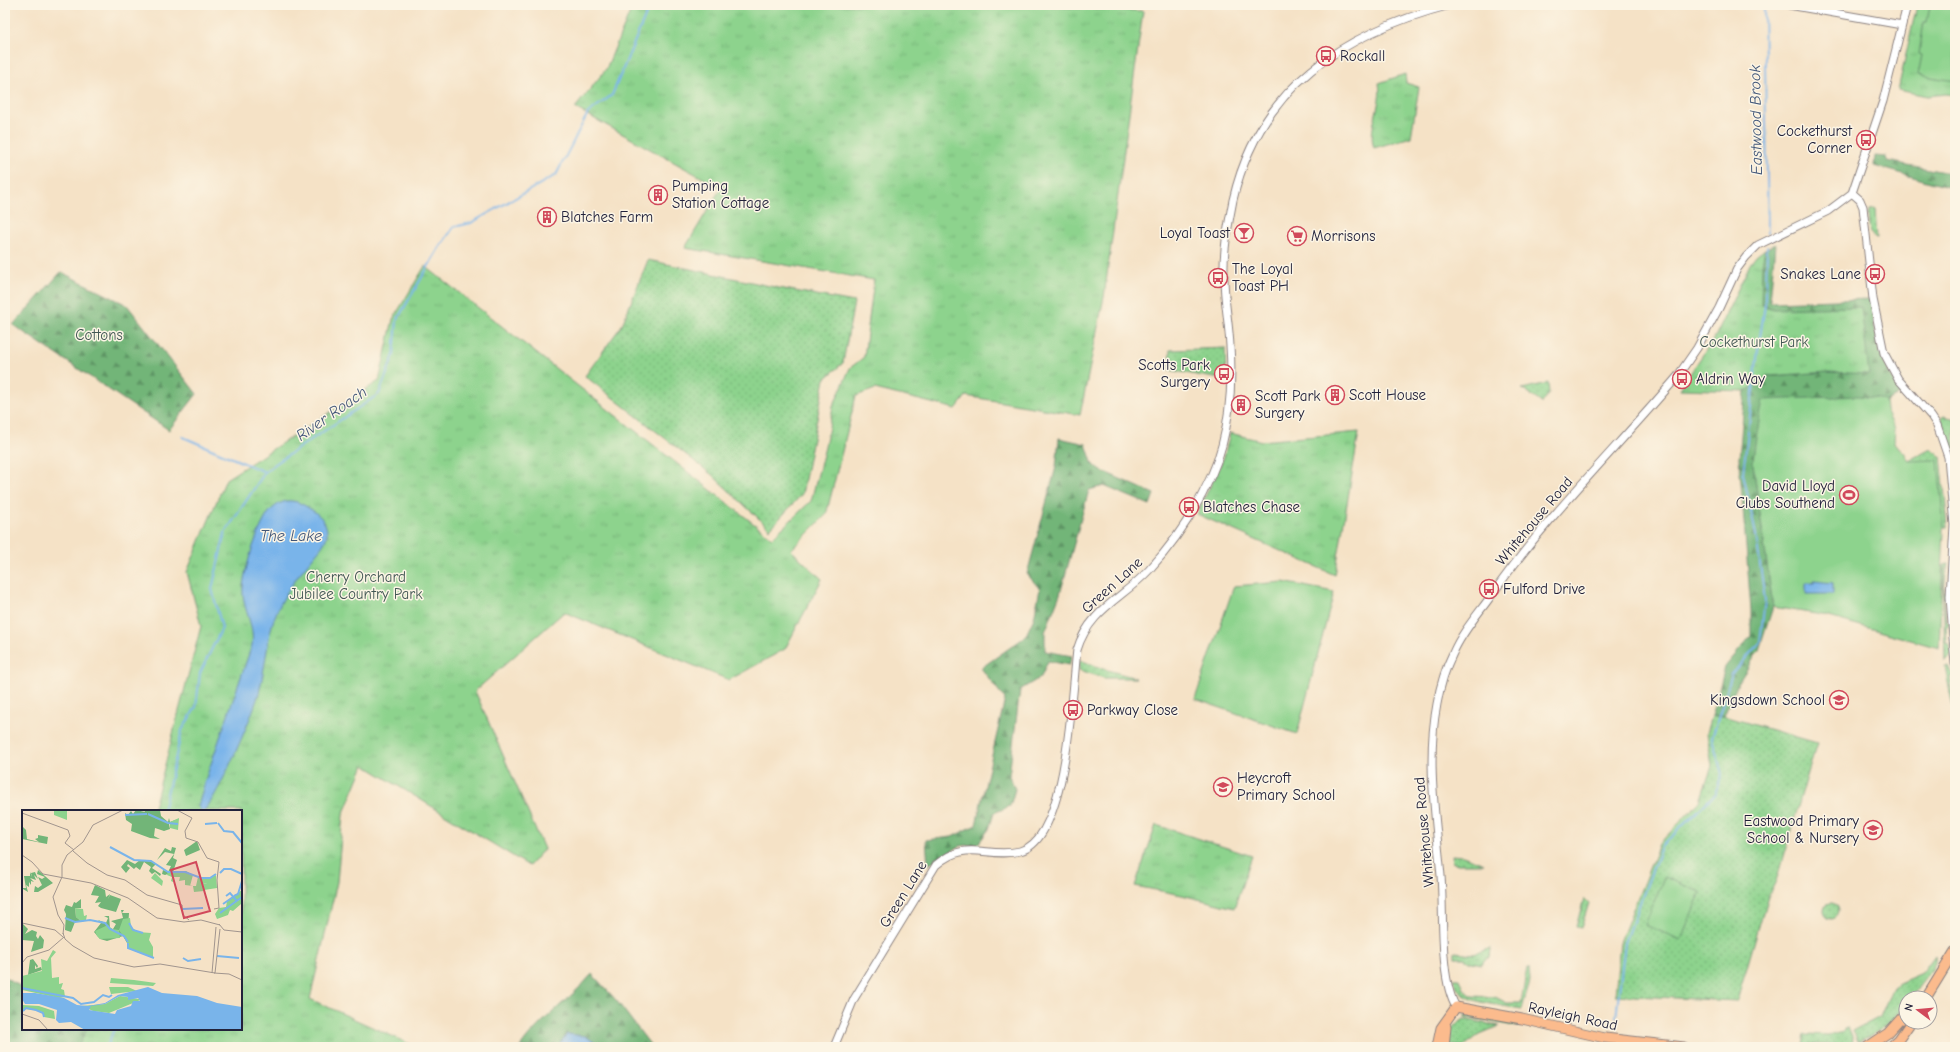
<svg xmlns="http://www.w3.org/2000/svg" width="1960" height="1052" viewBox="0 0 1960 1052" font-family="'Comic Neue',sans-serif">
<defs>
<pattern id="grass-dots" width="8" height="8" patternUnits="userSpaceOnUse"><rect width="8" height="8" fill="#8dd38d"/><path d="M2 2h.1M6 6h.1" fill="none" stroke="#79b57b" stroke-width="1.8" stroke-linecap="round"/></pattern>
<pattern id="forest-firs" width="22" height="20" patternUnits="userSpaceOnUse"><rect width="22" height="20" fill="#72b578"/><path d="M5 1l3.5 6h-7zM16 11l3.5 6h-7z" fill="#5d9364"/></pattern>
<pattern id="park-tufts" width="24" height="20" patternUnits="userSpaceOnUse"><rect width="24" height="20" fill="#8dd38d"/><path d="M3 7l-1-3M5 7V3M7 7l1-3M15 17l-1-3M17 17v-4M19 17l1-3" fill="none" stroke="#79b57b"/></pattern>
</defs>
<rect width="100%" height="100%" fill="#fcf5e5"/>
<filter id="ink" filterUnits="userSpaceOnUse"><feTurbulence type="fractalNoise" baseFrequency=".025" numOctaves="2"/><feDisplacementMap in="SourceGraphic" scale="8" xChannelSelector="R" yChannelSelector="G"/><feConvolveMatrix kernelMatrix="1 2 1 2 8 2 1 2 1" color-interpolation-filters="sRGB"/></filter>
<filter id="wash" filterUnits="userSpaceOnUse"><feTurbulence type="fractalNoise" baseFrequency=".012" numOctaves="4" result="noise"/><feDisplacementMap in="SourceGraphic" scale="16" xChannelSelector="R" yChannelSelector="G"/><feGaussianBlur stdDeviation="0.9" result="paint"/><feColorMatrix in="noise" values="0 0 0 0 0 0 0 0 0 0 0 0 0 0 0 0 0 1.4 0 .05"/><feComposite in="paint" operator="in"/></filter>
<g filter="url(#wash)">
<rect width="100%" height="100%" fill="#f5e2c6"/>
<path fill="url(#grass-dots)" stroke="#587a64" d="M 1875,209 L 1877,238 L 1876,238 L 1870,233 L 1868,214 L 1870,210 Z
M 648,260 L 779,288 L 854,302 L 843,363 L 825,379 L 802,494 L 770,529 L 711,474 L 585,376 L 622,325 Z
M 1225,348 L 1226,380 L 1169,370 L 1170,350 Z
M 1548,383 L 1549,393 L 1542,403 L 1522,389 Z
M 1944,416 L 1955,419 L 1955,450 L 1952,449 L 1941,420 Z
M 1931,449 L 1938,453 L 1941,457 L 1948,527 L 1937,527 L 1899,465 Z
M 1948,564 L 1947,568 L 1946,568 L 1944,592 L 1947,592 L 1947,597 L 1944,597 L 1946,621 L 1948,622 L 1948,626 L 1946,626 L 1947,643 L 1950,644 L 1951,655 L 1945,662 L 1943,577 L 1944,565 Z
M 1080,660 L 1104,669 L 1136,678 L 1104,678 L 1079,670 Z
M 1945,667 L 1948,667 L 1953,676 L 1950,677 L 1955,707 L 1955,718 Z
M 1712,716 L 1724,716 L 1817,743 L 1776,881 L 1767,899 L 1737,1001 L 1615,995 L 1620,942 L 1659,844 L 1700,801 L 1712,766 L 1707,733 Z
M 1451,855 L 1463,856 L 1484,864 L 1456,864 L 1452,862 Z
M 1584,898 L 1589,903 L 1581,928 L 1576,927 Z
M1823 911a8 8 0 1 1 16 0a8 8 0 1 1-16 0Z
M 1491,948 L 1490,957 L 1484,960 L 1482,964 L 1467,961 L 1465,958 L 1455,958 L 1455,952 L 1474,954 Z
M 1935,955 C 1939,966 1918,989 1910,998 L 1906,998 C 1906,1015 1873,1037 1858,1041 L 1853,1031 L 1880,1017 L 1893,987 L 1899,983 L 1922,973 Z
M 1527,968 L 1529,968 L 1530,982 L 1522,1009 C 1502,1005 1455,1004 1454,979 L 1460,979 L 1464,989 L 1472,996 L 1495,997 L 1507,1003 L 1521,1003 Z
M 1465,1015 L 1478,1015 L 1519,1024 L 1519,1027 L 1465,1017 Z
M 1464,1019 L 1499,1026 L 1480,1034 L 1463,1047 L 1449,1045 L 1452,1028 Z
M 1848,1028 L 1853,1039 L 1852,1044 L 1839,1045 L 1804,1044 L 1806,1034 L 1827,1035 L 1844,1031 L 1844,1029 Z"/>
<path fill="url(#forest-firs)" stroke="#4a6c5a" d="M 1875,156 L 1886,157 L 1887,161 L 1955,174 L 1955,189 L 1874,166 Z
M 1775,244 L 1770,302 L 1870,299 L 1879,351 L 1891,376 L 1905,396 L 1900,395 L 1887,400 L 1885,404 L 1884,400 L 1753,463 L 1773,607 L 1759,650 L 1738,683 L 1724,716 L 1712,716 L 1725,667 L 1751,636 L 1751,610 L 1739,458 L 1745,391 L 1767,376 L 1829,372 L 1869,373 L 1774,309 L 1761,305 L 1762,264 L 1765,249 Z
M 61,272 L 127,305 L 197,394 L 169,430 L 13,325 Z
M 1059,438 L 1086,444 L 1093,465 L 1100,470 L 1154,494 L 1150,505 L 1104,486 L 1089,490 L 1060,594 L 1045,632 L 1045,651 L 1072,656 L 1069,665 L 1048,661 L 1041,677 L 1020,690 L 1009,776 L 1015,789 L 1010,806 L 994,813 L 989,829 L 978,844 L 960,846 L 928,865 L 926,840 L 952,837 L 976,825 L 1005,699 L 981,668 L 1025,637 L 1034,618 L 1040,589 L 1027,574 L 1056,467 Z
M 592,974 L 616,1000 L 652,1047 L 520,1047 C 540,1019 570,1000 592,974 Z
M 5,977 L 23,988 L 23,1029 L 107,1029 L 103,1047 L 5,1047 Z"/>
<path fill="url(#park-tufts)" stroke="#587a64" d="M 633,5 L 1017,5 L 1143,11 L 1104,297 L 1080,415 L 966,396 L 956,409 L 875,389 L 856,396 L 826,515 L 791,550 L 822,579 L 785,649 L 729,680 L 564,612 L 475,691 L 544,849 L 529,866 L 364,765 L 343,815 L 337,882 L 310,999 L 416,1047 L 78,1047 L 87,1029 L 241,1029 L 241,811 L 153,811 L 201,626 L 187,572 L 226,479 L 379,381 L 393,319 L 425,266 L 772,538 L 811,501 L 825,447 L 833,407 L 850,368 L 864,357 L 874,280 L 685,248 L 721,188 L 575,108 L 606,69 Z
M 1917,5 L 1955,5 L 1955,95 L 1946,94 L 1927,96 L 1898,90 Z
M 1405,74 L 1406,83 L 1419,87 L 1411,137 L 1374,148 C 1367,127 1383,106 1379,83 Z
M 1765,249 L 1762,264 L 1761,305 L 1774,309 L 1861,307 L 1869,374 L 1829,372 L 1767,376 L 1747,391 L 1680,389 L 1716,335 L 1750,264 L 1756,256 Z
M 1359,432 L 1335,575 L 1197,514 L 1224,457 L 1230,433 L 1262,441 Z
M 1156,825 L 1252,856 L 1234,908 L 1182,895 L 1135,886 Z"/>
<path fill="#8dd38d" stroke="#587a64" d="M 1930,5 L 1955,5 L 1955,81 L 1918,75 L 1922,55 L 1919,54 L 1924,22 L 1927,22 Z
M 1859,396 L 1885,400 L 1886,411 L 1895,429 L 1894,443 L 1904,452 L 1909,461 L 1938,460 L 1944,530 L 1939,648 L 1822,615 L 1773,607 L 1753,463 L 1755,444 L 1763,400 Z
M 1283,582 L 1334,592 L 1297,734 L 1195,699 L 1234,586 Z
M 1664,877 L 1701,892 L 1681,940 L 1645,925 Z"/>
<path fill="#79b4ea" stroke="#4e6b92" d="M 287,501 C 297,500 304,505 312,510 C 321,516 328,524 327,535 C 326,544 317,552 311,560 C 293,581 276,605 270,633 C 266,653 264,673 259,693 C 255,709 213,810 202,811 L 198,807 L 205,781 L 252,645 C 255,626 244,612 243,594 C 241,576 259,523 271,510 C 276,505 281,502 287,501 Z
M 1814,581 L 1833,583 L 1833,594 L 1806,594 L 1806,583 L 1814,583 Z
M 567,1034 L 585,1036 L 602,1047 L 557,1047 Z"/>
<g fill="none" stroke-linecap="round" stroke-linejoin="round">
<path stroke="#79b4ea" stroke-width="2" d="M 1764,7 L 1768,233
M 183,437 L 265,472
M 163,811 L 182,730 L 196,707 L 200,673 L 222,628 L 212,589 L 225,533 L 265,472 L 275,464 L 379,394 L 394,355 L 397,320 L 439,248 L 454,227 L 471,223 L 556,175 L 588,113 L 612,95 L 650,5
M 1616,1017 L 1625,943 L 1661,847 L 1715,794 L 1722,774 L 1712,738 L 1732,674 L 1760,642 L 1765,600 L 1756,535 L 1743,473 L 1758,350 L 1766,298 L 1767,247
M 107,1047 L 114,1029"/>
</g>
</g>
<g filter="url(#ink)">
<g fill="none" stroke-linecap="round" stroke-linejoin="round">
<g stroke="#8c8280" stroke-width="9">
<path id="tertiary" d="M 1789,5 L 1902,25
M 1852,193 L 1860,200 L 1863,207 L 1873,299 L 1884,353 L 1898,379 L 1931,416 L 1937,425 L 1948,457 L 1954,525 L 1950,597 L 1955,664
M 1456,1007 C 1439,979 1444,911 1441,876 C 1436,819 1426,761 1437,704 C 1440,687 1445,669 1453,653 C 1462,632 1478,614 1491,596 C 1546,517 1615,450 1677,377 L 1697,348 L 1719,308 L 1737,269 L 1746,257 L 1758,245 L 1828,211 L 1852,193 L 1883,101 L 1907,5
M 834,1047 L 854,999 L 936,865 C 967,838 987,859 1020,851 C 1068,840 1072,690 1077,650 C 1089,610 1123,598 1149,570 C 1174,543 1197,508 1212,474 C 1229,436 1233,388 1230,346 C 1229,323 1224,300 1224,277 C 1223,251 1228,226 1233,200 C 1259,87 1343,33 1450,5"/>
</g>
<g stroke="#8c8280" stroke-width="11">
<path id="primary" d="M 1926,998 L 1955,951
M 1437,1047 L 1441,1028 L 1456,1007 L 1522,1019 L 1605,1038 L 1684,1047
M 1444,1047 L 1446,1026
M 1867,1047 L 1888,1033 L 1906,1013
M 1890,1047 L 1899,1039 L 1911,1022"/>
</g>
<use href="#tertiary" stroke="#fff" stroke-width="7"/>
<use href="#primary" stroke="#fbbb8d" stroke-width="9"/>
</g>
</g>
<defs>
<g id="bus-ring" transform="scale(1)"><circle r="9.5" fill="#fcf5e5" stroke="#d1495b" stroke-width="1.5"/><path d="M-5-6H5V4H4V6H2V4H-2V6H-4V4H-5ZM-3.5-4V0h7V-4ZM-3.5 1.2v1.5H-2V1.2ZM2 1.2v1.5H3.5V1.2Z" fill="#d1495b"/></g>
<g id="building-ring" transform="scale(1)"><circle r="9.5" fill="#fcf5e5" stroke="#d1495b" stroke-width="1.5"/><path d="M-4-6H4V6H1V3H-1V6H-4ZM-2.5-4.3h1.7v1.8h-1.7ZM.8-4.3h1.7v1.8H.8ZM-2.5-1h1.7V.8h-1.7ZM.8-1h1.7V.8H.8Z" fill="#d1495b"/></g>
<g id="bar-ring" transform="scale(1)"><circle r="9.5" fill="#fcf5e5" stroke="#d1495b" stroke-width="1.5"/><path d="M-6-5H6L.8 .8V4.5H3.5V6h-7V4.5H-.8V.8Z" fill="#d1495b"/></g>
<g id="supermarket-ring" transform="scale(1)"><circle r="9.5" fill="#fcf5e5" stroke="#d1495b" stroke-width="1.5"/><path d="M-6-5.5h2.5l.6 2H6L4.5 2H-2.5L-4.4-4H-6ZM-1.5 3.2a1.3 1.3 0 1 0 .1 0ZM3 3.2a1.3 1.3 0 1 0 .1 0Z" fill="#d1495b"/></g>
<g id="stadium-ring" transform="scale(1)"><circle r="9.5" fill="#fcf5e5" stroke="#d1495b" stroke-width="1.5"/><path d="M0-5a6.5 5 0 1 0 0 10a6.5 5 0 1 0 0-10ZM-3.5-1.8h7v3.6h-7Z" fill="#d1495b"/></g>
<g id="school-ring" transform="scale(1)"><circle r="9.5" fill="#fcf5e5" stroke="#d1495b" stroke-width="1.5"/><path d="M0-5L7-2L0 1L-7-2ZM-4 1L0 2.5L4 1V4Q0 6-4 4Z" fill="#d1495b"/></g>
</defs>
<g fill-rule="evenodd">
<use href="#bus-ring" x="1326" y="56"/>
<use href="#bus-ring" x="1866" y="140"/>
<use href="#building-ring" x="658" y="195"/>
<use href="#building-ring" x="547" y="217"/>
<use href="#bar-ring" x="1244" y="233"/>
<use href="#supermarket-ring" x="1297" y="236"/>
<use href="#bus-ring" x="1875" y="274"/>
<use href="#bus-ring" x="1218" y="278"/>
<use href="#bus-ring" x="1224" y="374"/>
<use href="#bus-ring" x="1682" y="379"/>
<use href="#building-ring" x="1335" y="395"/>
<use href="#building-ring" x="1241" y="405"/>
<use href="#stadium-ring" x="1849" y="495"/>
<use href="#bus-ring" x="1189" y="507"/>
<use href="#bus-ring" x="1489" y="589"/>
<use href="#school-ring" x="1839" y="700"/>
<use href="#bus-ring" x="1073" y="710"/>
<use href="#school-ring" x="1223" y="787"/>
<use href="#school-ring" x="1873" y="830"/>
</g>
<g text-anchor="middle" stroke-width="3" stroke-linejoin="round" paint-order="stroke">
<g font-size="15" fill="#22223b" stroke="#fcf5e5" text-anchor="start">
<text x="1340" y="61">Rockall</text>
<text x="1852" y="136" text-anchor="end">Cockethurst<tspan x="1852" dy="17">Corner</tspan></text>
<text x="672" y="191">Pumping<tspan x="672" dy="17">Station Cottage</tspan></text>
<text x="561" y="222">Blatches Farm</text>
<text x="1230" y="238" text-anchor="end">Loyal Toast</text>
<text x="1311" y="241">Morrisons</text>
<text x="1232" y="274">The Loyal<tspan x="1232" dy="17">Toast PH</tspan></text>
<text x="1861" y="279" text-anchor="end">Snakes Lane</text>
<text x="1210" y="370" text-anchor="end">Scotts Park<tspan x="1210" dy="17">Surgery</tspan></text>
<text x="1696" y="384">Aldrin Way</text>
<text x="1349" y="400">Scott House</text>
<text x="1255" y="401">Scott Park<tspan x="1255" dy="17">Surgery</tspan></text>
<text x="1835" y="491" text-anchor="end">David Lloyd<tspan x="1835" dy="17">Clubs Southend</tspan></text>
<text x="1203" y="512">Blatches Chase</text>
<text x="1503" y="594">Fulford Drive</text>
<text x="1825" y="705" text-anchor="end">Kingsdown School</text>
<text x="1087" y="715">Parkway Close</text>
<text x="1237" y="783">Heycroft<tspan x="1237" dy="17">Primary School</tspan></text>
<text x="1859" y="826" text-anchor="end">Eastwood Primary<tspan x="1859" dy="17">School &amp; Nursery</tspan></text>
</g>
<g font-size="15" fill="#425754" stroke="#fcf5e5">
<text x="99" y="340">Cottons</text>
<text x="1754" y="347">Cockethurst Park</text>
<text x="356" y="582">Cherry Orchard<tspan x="356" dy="17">Jubilee Country Park</tspan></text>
</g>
<g font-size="15" fill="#22223b" stroke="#fcf5e5">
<text transform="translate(1534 521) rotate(-50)" y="5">Whitehouse Road</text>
<text transform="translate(1112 585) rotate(-42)" y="5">Green Lane</text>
<text transform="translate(1424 832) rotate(-95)" y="5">Whitehouse Road</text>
<text transform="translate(903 894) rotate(-58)" y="5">Green Lane</text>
<text transform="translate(1573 1016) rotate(12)" y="5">Rayleigh Road</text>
</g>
<g font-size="16" font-style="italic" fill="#405578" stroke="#fcf5e5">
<text transform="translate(1755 120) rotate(-91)" y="6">Eastwood Brook</text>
<text transform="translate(331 413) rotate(-35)" y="6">River Roach</text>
<text x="291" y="541">The Lake</text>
</g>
</g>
<g transform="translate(22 810)">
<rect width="220" height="220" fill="#f5e2c6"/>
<path d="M 194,65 L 195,78 L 182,80 L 181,74 L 185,73 L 185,69 ZM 220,80 L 220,87 L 197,103 L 220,88 L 219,94 L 211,101 L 208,100 L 206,105 L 195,109 L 193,104 L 197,98 L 204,97 L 205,91 ZM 53,98 L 61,99 L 62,106 L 65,105 L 64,110 L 60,112 L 54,107 ZM 87,177 L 106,177 L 115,181 L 89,184 ZM 98,186 L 117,189 L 120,188 L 128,186 L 87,203 L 71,201 L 60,196 L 83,194 ZM 0,195 L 17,196 L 32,201 L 33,209 L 22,207 L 20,202 L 12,200 L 3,199 L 0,202 Z" fill="#8dd38d"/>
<path d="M 114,0 L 123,2 L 122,0 L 138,0 L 139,6 L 146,12 L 147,8 L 148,12 L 156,9 L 147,14 L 148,19 L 142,21 L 133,18 L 132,26 L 138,29 L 128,28 L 109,21 L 110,14 L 104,10 L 103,3 L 106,5 L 109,1 L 111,4 ZM 0,16 L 4,20 L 5,29 L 17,32 L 13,29 L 16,28 L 16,25 L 26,27 L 25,34 L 0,29 ZM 175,31 L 178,40 L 164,46 L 162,40 ZM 150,37 L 154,38 L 151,48 L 155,50 L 151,62 L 143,65 L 140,64 L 141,60 L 146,62 L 149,56 L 144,55 L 152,44 L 143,42 L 135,50 L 143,38 L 149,41 ZM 105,50 L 113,54 L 118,50 L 127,50 L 134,54 L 130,58 L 139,64 L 138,66 L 133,62 L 130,64 L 127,61 L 129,57 L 122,52 L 118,60 L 114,57 L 112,59 L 106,54 L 105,56 L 108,58 L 104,63 L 99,57 ZM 16,60 L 31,73 L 16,82 L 12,82 L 13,76 L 16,78 L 20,75 L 16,67 L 20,69 L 23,67 L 15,64 ZM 8,62 L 10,67 L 9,63 L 13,62 L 16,69 L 12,65 L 14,70 L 8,68 L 12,72 L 9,71 L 9,75 L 7,72 L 7,77 L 4,75 L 6,82 L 1,79 L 0,78 L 4,78 L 2,66 L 8,66 ZM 73,75 L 83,80 L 84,87 L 88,84 L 86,89 L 88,85 L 99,89 L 94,102 L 79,98 L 76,96 L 79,92 L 73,93 L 77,86 L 69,85 ZM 59,89 L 59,98 L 53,98 L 54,107 L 60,112 L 53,112 L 49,122 L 43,120 L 44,104 L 42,100 L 44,95 L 50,97 L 52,92 L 54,93 ZM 99,100 L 102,100 L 100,103 L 107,103 L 105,133 L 101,126 L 85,131 L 78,129 L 72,122 L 79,113 L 76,110 L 84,113 L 86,108 L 82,106 L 87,106 L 88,118 L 91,119 L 94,114 L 89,111 L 101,108 ZM 0,113 L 6,119 L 3,124 L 10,120 L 15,122 L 14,126 L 16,129 L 18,125 L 22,130 L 21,138 L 9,142 L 12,131 L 0,130 ZM 11,149 L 16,156 L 15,158 L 13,155 L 13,159 L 19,157 L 20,160 L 6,165 L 8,150 Z" fill="#72b578"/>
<path d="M 32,0 L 45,0 L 45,10 L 32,5 ZM 157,8 L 156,20 L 148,18 L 148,12 ZM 146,61 L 164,61 L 171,65 L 168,76 L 174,76 L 176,67 L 185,68 L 185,73 L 181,74 L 182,81 L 172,82 L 171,76 L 163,75 L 163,70 L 157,71 L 158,67 L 152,67 L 151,72 L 149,71 L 150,67 L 145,65 ZM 133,63 L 141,71 L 140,76 L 129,68 ZM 86,115 L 90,119 L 97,120 L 98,128 L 78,129 L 75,126 L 73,121 ZM 31,140 L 34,142 L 29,148 L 30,168 L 37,167 L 37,174 L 41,173 L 39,179 L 42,180 L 43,187 L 37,188 L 0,180 L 0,166 L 20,161 L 19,149 L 25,151 ZM 89,168 L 112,170 L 134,173 L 131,176 L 88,173 Z" fill="#8dd38d"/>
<path d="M 108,108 L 109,117 L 116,122 L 129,123 L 127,130 L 131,137 L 131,148 L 105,138 L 105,132 L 97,120 L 101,109 Z" fill="#8dd38d"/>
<path d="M 126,177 L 140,183 L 175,186 L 195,193 L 220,197 L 220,220 L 63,220 L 49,212 L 37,213 L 34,210 L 35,200 L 17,194 L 3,194 L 0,189 L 0,183 L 13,183 L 42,188 L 55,195 L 66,196 L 83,193 L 96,185 ZM 98,186 L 106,187 L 106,190 L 116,188 L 118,191 L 111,191 L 109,196 L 95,200 L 93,204 L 67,200 L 69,196 L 83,194 Z" fill="#79b4ea" fill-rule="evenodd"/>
<path fill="none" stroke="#79b4ea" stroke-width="2" d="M 126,4 L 146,13 L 156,14M 103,5 L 125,4M 196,13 L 202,21 L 211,22 L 220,33M 183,14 L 195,13M 88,37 L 112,50 L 129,51 L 146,62 L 163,62 L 179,68 L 188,68 L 194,64M 198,63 L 202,59 L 209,59 L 220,64M 204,86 L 208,83 L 215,91M 212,86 L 216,84 L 220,71M 201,94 L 211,87M 161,99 L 181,98M 198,103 L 220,87M 43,108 L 53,112 L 68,110 L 83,113 L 88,119 L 102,126 L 106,132M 107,113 L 111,120 L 121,123M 106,133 L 106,138 L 132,148M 195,146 L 217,148M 161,148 L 166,151 L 179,149M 0,178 L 51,188 L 59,194 L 72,192 L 81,185 L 87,187 L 90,185M 1,201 L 4,198 L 14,200 L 21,203 L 22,207"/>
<path fill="none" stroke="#a1958e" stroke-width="1" d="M 155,0 L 170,8 L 163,21 L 164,28 L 176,32 L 185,48 L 197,52M 0,3 L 46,20 L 48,26 L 43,33 L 52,40M 51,41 L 65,53 L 85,65 L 103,70 L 125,85 L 160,95 L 161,105 L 167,110M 0,45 L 10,52 L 21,64 L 69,73 L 106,88 L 135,108 L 162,112 L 179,110 L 198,115M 195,70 L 197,52M 192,99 L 197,98 L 195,70M 0,113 L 33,120 L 41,127M 197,114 L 202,120 L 220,122M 41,123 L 43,129 L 51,136 L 72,148 L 112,157 L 138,154 L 193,163M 41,124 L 42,115 L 36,105 L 31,87 L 40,67 L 40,55 L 45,45 L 61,32 L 71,15 L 101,0M 0,153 L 5,147 L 27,140 L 42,127M 190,163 L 194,117M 192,163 L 207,164 L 220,170M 193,163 L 198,119M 0,204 L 17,210 L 26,220"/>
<path fill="#d1495b" fill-opacity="0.15" stroke="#d1495b" stroke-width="2" d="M 174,52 L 188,101 L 162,108 L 149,60 Z"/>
<rect width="220" height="220" fill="none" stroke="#22223b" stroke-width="2"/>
</g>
<rect width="1960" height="1052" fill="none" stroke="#fcf5e5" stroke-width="20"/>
<g transform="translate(1918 1010) rotate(286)"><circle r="19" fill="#fcf5e5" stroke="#a5a1a1"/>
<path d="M0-3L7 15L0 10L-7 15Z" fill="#d1495b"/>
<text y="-6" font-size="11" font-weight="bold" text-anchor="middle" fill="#22223b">N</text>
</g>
</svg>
